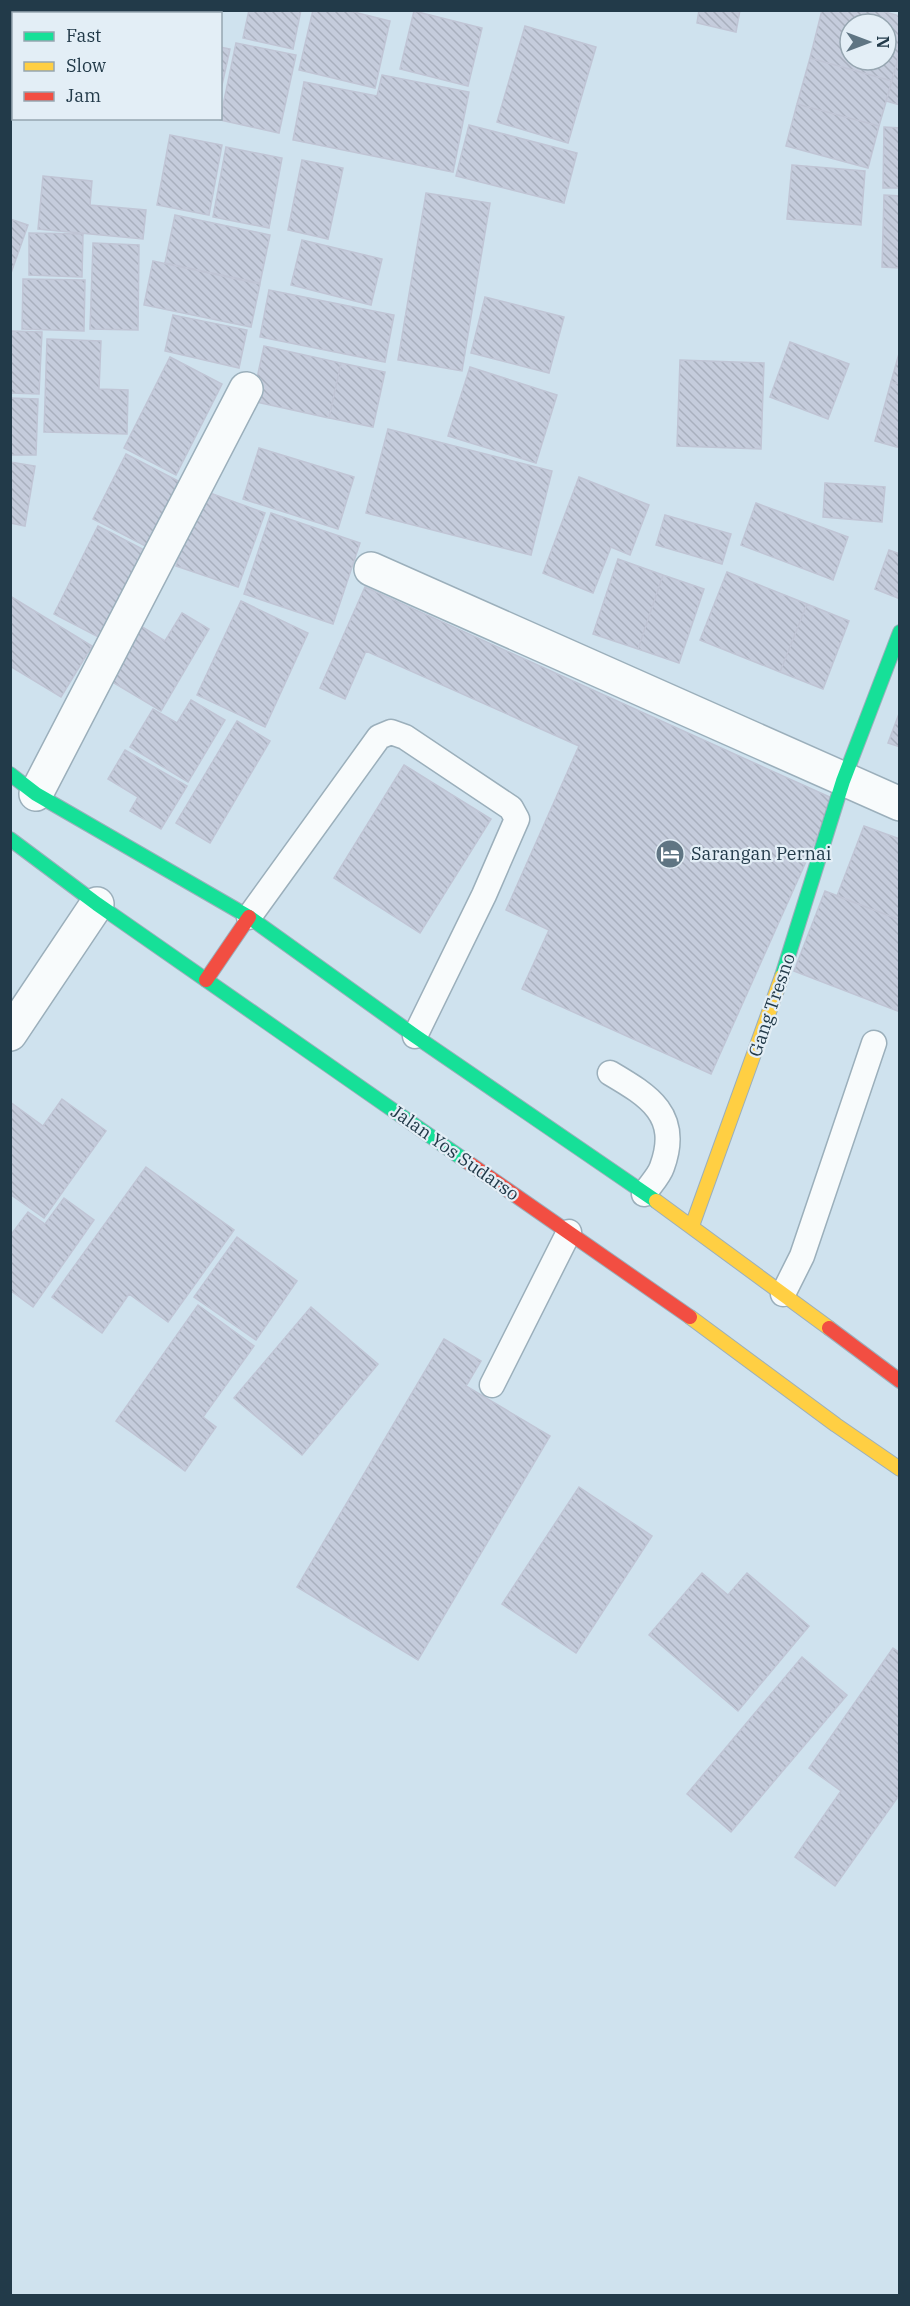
<svg xmlns="http://www.w3.org/2000/svg" width="910" height="2306" viewBox="0 0 910 2306" font-family="'IBM Plex Serif',serif">
<defs>
<pattern id="building-back-hatch" width="6" height="6" patternUnits="userSpaceOnUse" patternTransform="scale(1.5)"><rect width="6" height="6" fill="#c5ccdc"/><path d="M-1 5l2 2M0 0l6 6M5-1l2 2" fill="none" stroke="#a9b0be"/></pattern>
</defs>
<rect width="100%" height="100%" fill="#cfe2ee"/>
<path fill="url(#building-back-hatch)" stroke="#c0c5d5" stroke-width="1.5" fill-rule="evenodd" d="M 75,10 L 112,10 L 133,14 L 74,14 Z
M 249,10 L 301,10 L 293,49 L 243,38 Z
M 313,10 L 346,10 L 390,21 L 375,88 L 299,70 Z
M 699,10 L 740,10 L 736,32 L 697,23 Z
M 822,10 L 878,10 L 900,16 L 900,51 L 892,81 L 810,58 ZM 850,24 L 886,24 L 886,60 L 850,60 Z
M 414,11 L 482,28 L 468,86 L 400,69 Z
M 525,26 L 596,47 L 568,143 L 497,122 Z
M 236,43 L 296,55 L 279,133 L 220,120 Z
M 220,47 L 230,49 L 220,94 Z
M 900,51 L 900,105 L 886,101 Z
M 810,58 L 892,81 L 879,126 L 797,104 Z
M 382,75 L 469,92 L 453,172 L 293,140 L 304,82 L 377,96 Z
M 797,104 L 879,126 L 868,168 L 786,146 Z
M 469,125 L 577,153 L 564,203 L 456,176 Z
M 884,127 L 900,128 L 900,188 L 883,188 Z
M 170,135 L 222,145 L 209,215 L 157,205 Z
M 226,147 L 282,158 L 269,228 L 213,217 Z
M 302,160 L 343,168 L 328,239 L 288,230 Z
M 792,165 L 865,171 L 861,225 L 787,219 Z
M 43,176 L 92,181 L 90,205 L 146,210 L 143,239 L 38,229 Z
M 426,193 L 490,203 L 462,371 L 398,360 Z
M 884,195 L 900,196 L 900,268 L 882,267 Z
M 175,215 L 270,235 L 260,283 L 165,263 Z
M 10,219 L 28,225 L 10,276 Z
M 29,233 L 83,234 L 82,277 L 29,275 Z
M 302,240 L 382,259 L 371,305 L 291,285 Z
M 93,243 L 139,245 L 138,330 L 90,329 Z
M 153,261 L 260,284 L 251,327 L 144,305 Z
M 23,279 L 85,280 L 84,331 L 22,329 Z
M 269,290 L 394,315 L 385,362 L 260,337 Z
M 485,297 L 564,317 L 549,373 L 471,353 Z
M 173,315 L 247,330 L 239,368 L 165,351 Z
M 10,331 L 42,332 L 39,394 L 10,393 Z
M 47,339 L 101,341 L 99,389 L 128,390 L 127,434 L 44,432 Z
M 790,342 L 849,364 L 828,419 L 770,397 Z
M 264,346 L 341,363 L 329,418 L 252,401 Z
M 900,350 L 900,384 L 891,382 Z
M 170,357 L 222,384 L 176,475 L 124,448 Z
M 680,360 L 764,363 L 761,449 L 677,446 Z
M 341,363 L 385,372 L 373,427 L 329,418 Z
M 470,367 L 557,395 L 536,463 L 448,436 Z
M 891,382 L 900,384 L 900,448 L 875,441 Z
M 10,398 L 38,399 L 36,455 L 10,455 Z
M 388,429 L 552,471 L 531,555 L 366,513 Z
M 259,448 L 354,477 L 338,529 L 243,499 Z
M 126,454 L 188,486 L 155,551 L 93,519 Z
M 10,462 L 35,466 L 25,526 L 10,523 Z
M 579,477 L 649,505 L 630,555 L 611,547 L 593,593 L 543,573 Z
M 825,483 L 885,487 L 882,522 L 823,517 Z
M 202,490 L 265,513 L 238,587 L 176,566 Z
M 756,503 L 848,537 L 833,580 L 741,545 Z
M 271,513 L 360,543 L 333,624 L 244,594 Z
M 665,515 L 731,534 L 722,564 L 656,545 Z
M 98,526 L 154,555 L 110,643 L 54,614 Z
M 889,550 L 900,554 L 900,599 L 875,589 Z
M 618,559 L 663,575 L 638,649 L 593,634 Z
M 727,572 L 807,604 L 780,672 L 700,640 Z
M 663,575 L 704,589 L 679,663 L 638,649 Z
M 365,587 L 834,799 L 711,1074 L 522,989 L 549,930 L 506,910 L 579,746 L 366,651 L 345,699 L 320,688 Z
M 10,596 L 92,646 L 61,697 L 10,666 Z
M 241,601 L 308,633 L 265,727 L 197,695 Z
M 807,604 L 849,621 L 823,689 L 780,672 Z
M 182,613 L 209,629 L 161,711 L 109,680 L 141,626 L 165,641 Z
M 191,700 L 225,720 L 188,782 L 130,747 L 153,709 L 177,723 Z
M 900,711 L 900,747 L 888,743 Z
M 237,721 L 270,741 L 210,843 L 176,823 Z
M 125,750 L 187,786 L 161,829 L 130,811 L 138,797 L 108,779 Z
M 404,765 L 491,819 L 420,933 L 334,878 Z
M 864,826 L 900,839 L 900,920 L 837,896 Z
M 825,891 L 900,920 L 900,1012 L 794,971 Z
M 62,1099 L 106,1131 L 44,1218 L 10,1194 L 10,1102 L 43,1126 Z
M 146,1167 L 234,1230 L 168,1322 L 129,1294 L 102,1333 L 52,1297 Z
M 64,1198 L 94,1220 L 33,1307 L 10,1290 L 10,1236 L 28,1212 L 45,1224 Z
M 237,1237 L 297,1281 L 256,1340 L 194,1297 Z
M 198,1305 L 254,1346 L 203,1417 L 216,1427 L 185,1471 L 116,1421 Z
M 311,1307 L 378,1364 L 302,1455 L 234,1398 Z
M 444,1339 L 481,1361 L 466,1386 L 550,1436 L 418,1660 L 297,1587 Z
M 579,1487 L 652,1536 L 576,1653 L 502,1604 Z
M 702,1573 L 728,1595 L 747,1573 L 809,1626 L 738,1711 L 649,1635 Z
M 893,1648 L 900,1653 L 900,1794 L 835,1886 L 795,1857 L 841,1791 L 809,1768 Z
M 802,1657 L 847,1695 L 731,1832 L 687,1794 Z"/>
<g fill="none" stroke-linecap="round" stroke-linejoin="round">
<g stroke="#9bafbb" stroke-width="27">
<path id="lane" d="M 249,917 L 379,737 L 391,732 L 405,737 L 511,808 L 517,819 L 484,895 L 415,1036
M 610,1073 C 649,1096 681,1115 662,1167 C 659,1176 650,1185 644,1194
M 783,1294 L 802,1256 L 874,1043
M 492,1385 L 569,1232"/>
</g>
<g stroke="#9bafbb" stroke-width="36">
<path id="street" d="M 371,569 L 900,804
M 36,794 L 246,389
M 10,1034 L 97,904"/>
</g>
<g stroke="#9bafbb" stroke-width="16">
<path id="fast" d="M 10,774 L 36,794 L 249,917 L 415,1036 L 656,1201
M 10,839 L 97,904 L 466,1161
M 782,976 L 843,781 L 900,632"/>
</g>
<g stroke="#9bafbb" stroke-width="16">
<path id="slow" d="M 656,1201 L 829,1328
M 692,1226 L 782,976
M 690,1317 L 836,1425 L 900,1469"/>
</g>
<g stroke="#9bafbb" stroke-width="16">
<path id="jam" d="M 206,980 L 249,917
M 466,1161 L 690,1317
M 829,1328 L 900,1381"/>
</g>
<use href="#lane" stroke="#f8fbfc" stroke-width="24"/>
<use href="#street" stroke="#f8fbfc" stroke-width="33"/>
<use href="#fast" stroke="#16e098" stroke-width="14"/>
<use href="#slow" stroke="#ffcf43" stroke-width="14"/>
<use href="#jam" stroke="#f24e42" stroke-width="14"/>
</g>
<defs>
<g id="hotel-disc" transform="scale(1.5)"><circle r="9.5" fill="#5f7583" stroke="#e3eef6"/><path d="M-6-4.5h1.5V1H6V5H4.5V3h-9V5H-6ZM-4 0a1.8 1.8 0 1 1 3.6 0ZM.5 0V-2.5h3Q6-2.5 6 0Z" fill="#fff"/></g>
</defs>
<g fill-rule="evenodd">
<use href="#hotel-disc" x="670" y="854"/>
</g>
<g text-anchor="middle" stroke-width="4.5" stroke-linejoin="round" paint-order="stroke">
<g font-size="18" fill="#223a49" stroke="#e3eef6" text-anchor="start">
<text x="691" y="860">Sarangan Pernai</text>
</g>
<g font-size="18" fill="#223a49" stroke="#e3eef6">
<text transform="translate(772 1005) rotate(-71)" y="6">Gang Tresno</text>
<text transform="translate(455 1153) rotate(35)" y="6">Jalan Yos Sudarso</text>
</g>
</g>
<rect width="910" height="2306" fill="none" stroke="#223a49" stroke-width="24"/>
<rect x="12" y="12" width="210" height="108" fill="#e3eef6" stroke="#96a6b1" stroke-width="1.5"/>
<rect x="24" y="32" width="30" height="9" fill="#16e098" stroke="#96a6b1" stroke-width="1.5"/>
<text x="66" y="42" font-size="18" fill="#223a49">Fast</text>
<rect x="24" y="62" width="30" height="9" fill="#ffcf43" stroke="#96a6b1" stroke-width="1.5"/>
<text x="66" y="72" font-size="18" fill="#223a49">Slow</text>
<rect x="24" y="92" width="30" height="9" fill="#f24e42" stroke="#96a6b1" stroke-width="1.5"/>
<text x="66" y="102" font-size="18" fill="#223a49">Jam</text>
<g transform="translate(868 42) rotate(90)"><circle r="28" fill="#e3eef6" stroke="#96a6b1" stroke-width="1.5"/>
<path d="M0-4.5L10 22L0 15L-10 22Z" fill="#5f7583"/>
<text y="-9" font-size="16" font-weight="bold" text-anchor="middle" fill="#223a49">N</text>
</g>
</svg>
